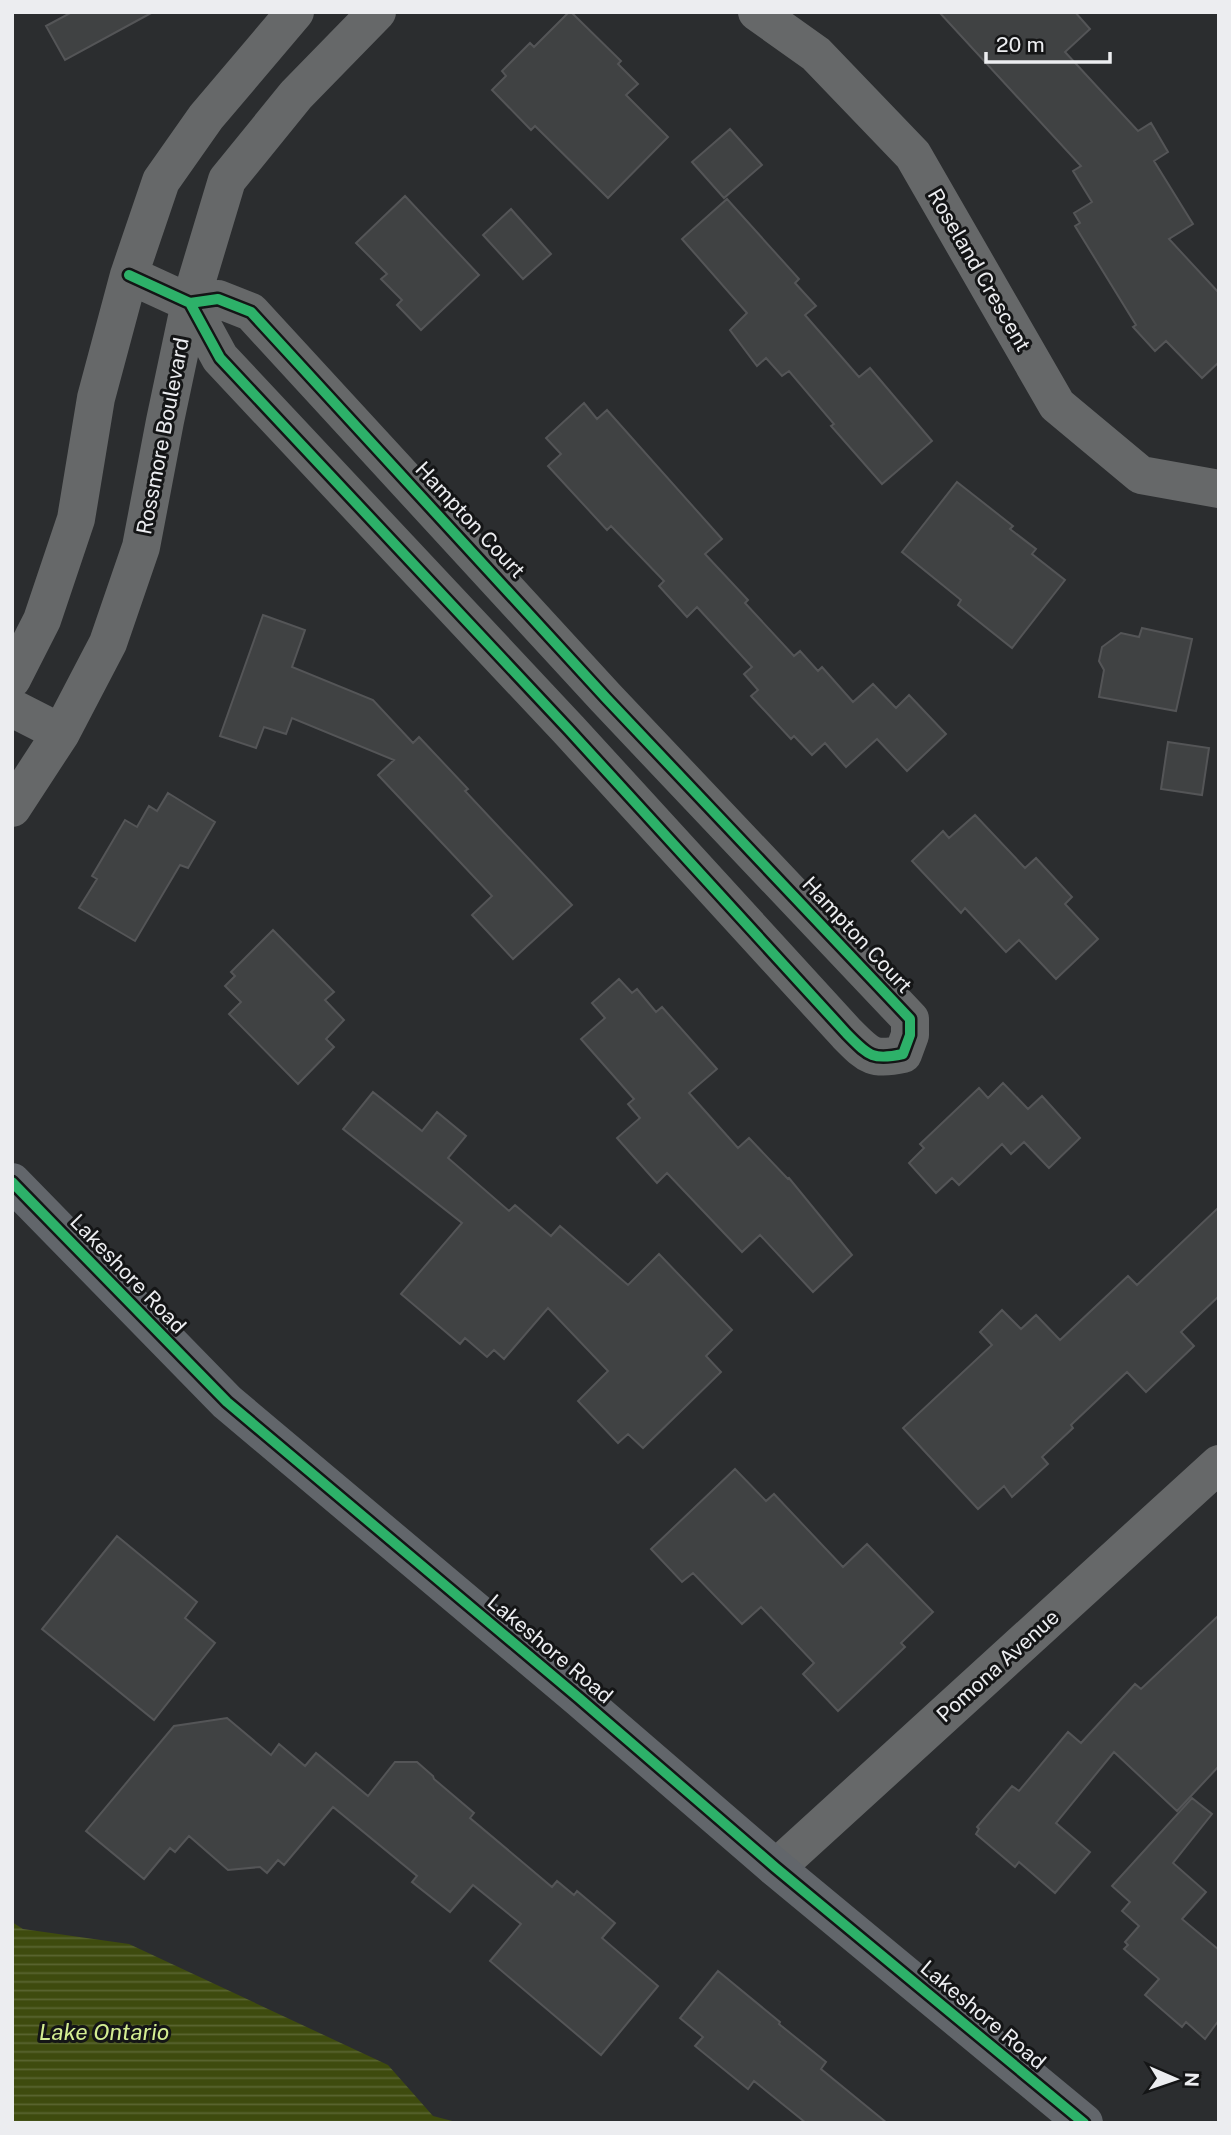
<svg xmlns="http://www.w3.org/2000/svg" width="1231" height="2135" viewBox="0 0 1231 2135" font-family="'Public Sans',sans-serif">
<defs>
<pattern id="water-rules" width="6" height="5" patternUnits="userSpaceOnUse" patternTransform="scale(1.75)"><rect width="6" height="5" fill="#3e4b0e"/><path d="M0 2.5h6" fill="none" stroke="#5a6531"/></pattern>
</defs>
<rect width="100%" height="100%" fill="#2b2d2f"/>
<path fill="url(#water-rules)" d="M 12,1922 L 23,1929 L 129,1944 L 388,2065 L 433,2116 L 460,2123 L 12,2123 Z"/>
<path fill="#404243" stroke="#545557" stroke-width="2" d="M 72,12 L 153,12 L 65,60 L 46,26 Z
M 569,12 L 571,12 L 621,61 L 618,64 L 638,84 L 626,95 L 668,137 L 608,198 L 535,126 L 531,130 L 492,90 L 506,76 L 502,71 L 530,43 L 534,47 Z
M 939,12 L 1075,12 L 1090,29 L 1065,52 L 1138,131 L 1151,123 L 1168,152 L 1154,161 L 1193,224 L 1169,239 L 1219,293 L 1219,362 L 1202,378 L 1166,341 L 1155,351 L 1133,327 L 1136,325 L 1075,226 L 1080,223 L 1074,213 L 1092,202 L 1073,171 L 1081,166 Z
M 730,129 L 762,165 L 724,198 L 692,162 Z
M 405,196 L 479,275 L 421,330 L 397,305 L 402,300 L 381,279 L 387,274 L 356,243 Z
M 727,199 L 799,279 L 795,283 L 816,306 L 805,315 L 859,377 L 870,368 L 932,441 L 882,484 L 831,426 L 834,424 L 789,371 L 782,376 L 766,358 L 757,366 L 730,330 L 747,313 L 682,239 Z
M 511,209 L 551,254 L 523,279 L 483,235 Z
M 584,403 L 597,419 L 607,410 L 722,539 L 705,554 L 748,600 L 745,603 L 794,656 L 800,651 L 818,671 L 822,667 L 853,702 L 873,684 L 896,708 L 909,695 L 946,734 L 907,771 L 877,739 L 846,767 L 825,743 L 812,755 L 794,736 L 791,739 L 751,696 L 758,690 L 744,674 L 752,667 L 697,607 L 687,617 L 659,586 L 664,581 L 611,526 L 607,530 L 548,466 L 561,454 L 546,438 Z
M 957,482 L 1013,526 L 1010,529 L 1036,549 L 1032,554 L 1065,580 L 1012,648 L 958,605 L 961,600 L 902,552 Z
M 263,615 L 305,630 L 292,667 L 373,700 L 413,743 L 419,737 L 468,789 L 465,791 L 572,905 L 513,959 L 472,915 L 492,896 L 378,775 L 394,760 L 292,718 L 286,734 L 264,727 L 256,748 L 220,736 Z
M 1142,628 L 1192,639 L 1176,711 L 1099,697 L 1104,670 L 1099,661 L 1102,647 L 1121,633 L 1139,637 Z
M 1168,742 L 1209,748 L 1202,795 L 1161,789 Z
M 168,793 L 215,822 L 188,868 L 180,865 L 135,941 L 79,908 L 97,879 L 92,876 L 125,820 L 137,827 L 149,806 L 157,811 Z
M 975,815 L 1025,868 L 1036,858 L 1072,897 L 1065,904 L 1098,939 L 1056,979 L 1019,940 L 1006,952 L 965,908 L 961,913 L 912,861 L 943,831 L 949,838 Z
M 273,930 L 334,992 L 325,1000 L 344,1020 L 326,1039 L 334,1047 L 298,1084 L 229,1014 L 241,1002 L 225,986 L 235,976 L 231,972 Z
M 619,979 L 632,993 L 637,989 L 656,1012 L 662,1007 L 717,1069 L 689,1093 L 738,1148 L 749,1138 L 788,1179 L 789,1178 L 852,1255 L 813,1292 L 760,1235 L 742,1252 L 667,1173 L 657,1183 L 617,1138 L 640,1118 L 628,1104 L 634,1099 L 581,1039 L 605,1018 L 592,1003 Z
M 1003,1083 L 1028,1109 L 1042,1096 L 1080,1138 L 1049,1168 L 1024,1142 L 1011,1154 L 1002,1144 L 959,1185 L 952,1178 L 936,1193 L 909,1163 L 924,1148 L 920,1144 L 979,1088 L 988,1098 Z
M 373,1092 L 422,1131 L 437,1112 L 466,1136 L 448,1158 L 509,1211 L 515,1205 L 551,1236 L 560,1226 L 628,1285 L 659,1254 L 732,1330 L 706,1356 L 721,1372 L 643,1448 L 628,1434 L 618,1443 L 578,1401 L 608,1371 L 548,1308 L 504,1359 L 494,1350 L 487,1357 L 465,1338 L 460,1344 L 401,1294 L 462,1223 L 343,1129 Z
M 1219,1207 L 1219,1296 L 1181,1332 L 1194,1346 L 1146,1392 L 1127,1372 L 1071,1425 L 1073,1428 L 1042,1457 L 1048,1464 L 1012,1497 L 1004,1486 L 978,1509 L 903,1428 L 992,1345 L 980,1332 L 1002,1310 L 1021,1329 L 1036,1315 L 1060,1340 L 1128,1276 L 1137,1285 Z
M 735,1469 L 766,1501 L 774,1494 L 843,1567 L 867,1544 L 933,1612 L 901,1643 L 905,1647 L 838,1711 L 803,1674 L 814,1663 L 761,1607 L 742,1624 L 693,1573 L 682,1582 L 651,1549 Z
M 117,1536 L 197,1602 L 185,1618 L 215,1643 L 154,1720 L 42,1629 Z
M 1219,1615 L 1219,1766 L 1177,1811 L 1114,1752 L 1056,1823 L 1090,1852 L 1055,1893 L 1019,1862 L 1015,1867 L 976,1834 L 979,1829 L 977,1827 L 1012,1786 L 1019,1791 L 1068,1732 L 1081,1743 L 1135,1684 L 1141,1689 Z
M 227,1718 L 271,1755 L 279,1744 L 305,1766 L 316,1753 L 368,1796 L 395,1762 L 417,1762 L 433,1776 L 434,1779 L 474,1813 L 470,1818 L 552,1887 L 557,1881 L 574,1895 L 577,1891 L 615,1923 L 602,1938 L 658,1986 L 601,2055 L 490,1961 L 521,1924 L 473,1885 L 450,1912 L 412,1882 L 417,1876 L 333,1807 L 284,1865 L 278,1860 L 267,1873 L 260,1867 L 228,1870 L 189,1836 L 175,1852 L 170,1848 L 144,1879 L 86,1831 L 174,1726 Z
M 1192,1798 L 1212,1814 L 1173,1863 L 1206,1892 L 1182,1919 L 1219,1950 L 1219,2020 L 1205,2039 L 1186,2022 L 1182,2027 L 1145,1995 L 1159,1979 L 1124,1949 L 1128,1945 L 1125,1942 L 1139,1926 L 1122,1911 L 1130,1902 L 1112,1886 Z
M 718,1971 L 780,2022 L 779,2024 L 826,2062 L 821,2069 L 887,2123 L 806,2123 L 754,2081 L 748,2089 L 695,2046 L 703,2037 L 680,2018 Z"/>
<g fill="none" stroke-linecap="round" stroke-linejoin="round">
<path stroke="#666869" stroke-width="38" d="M 757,12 L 816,54 L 913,155 L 1057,405 L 1141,475 L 1219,489
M 129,275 L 190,303 L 218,299 L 251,312 L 606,698 L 910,1019 L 910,1035 L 903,1054 C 872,1061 868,1055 847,1034 L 569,730 L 220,358 L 190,303
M 12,679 L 42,620 L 76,519 L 96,398 L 129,275 L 161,181 L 206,117 L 295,12
M 12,708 L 61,733
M 12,808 L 61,733 L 108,643 L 141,547 L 165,421 L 190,303 L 227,180 L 296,95 L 377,12
M 776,1868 L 1219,1464"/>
<path stroke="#62666b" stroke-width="38" d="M 12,1182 L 227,1402 L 579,1698 L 776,1868 L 1084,2123"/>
<g stroke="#141516" stroke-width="15">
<path id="cycleway" d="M 129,275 L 190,303 L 218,299 L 251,312 L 606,698 L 910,1019 L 910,1035 L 903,1054 C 872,1061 868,1055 847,1034 L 569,730 L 220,358 L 190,303
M 12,1182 L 227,1402 L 579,1698 L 776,1868 L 1084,2123"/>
</g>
<use href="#cycleway" stroke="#2db169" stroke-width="10"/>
</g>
<g text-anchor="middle" stroke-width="6" stroke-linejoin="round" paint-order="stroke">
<g font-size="21" fill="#ecedf0" stroke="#141516">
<text transform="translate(979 270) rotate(60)" y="7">Roseland Crescent</text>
<text transform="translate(163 436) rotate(-79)" y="7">Rossmore Boulevard</text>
<text transform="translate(470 520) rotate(47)" y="7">Hampton Court</text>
<text transform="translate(857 935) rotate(47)" y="7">Hampton Court</text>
<text transform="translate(128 1274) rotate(46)" y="7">Lakeshore Road</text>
<text transform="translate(550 1649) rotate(40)" y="7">Lakeshore Road</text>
<text transform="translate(998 1666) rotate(-42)" y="7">Pomona Avenue</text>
<text transform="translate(983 2015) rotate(40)" y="7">Lakeshore Road</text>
</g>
<g font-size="23" font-style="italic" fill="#d4ee92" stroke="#141516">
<text x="104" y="2040">Lake Ontario</text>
</g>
</g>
<rect width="1231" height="2135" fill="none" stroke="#ecedf0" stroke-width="28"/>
<g transform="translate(1175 2079) rotate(92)" stroke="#141516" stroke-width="5" paint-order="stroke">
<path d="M0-5L12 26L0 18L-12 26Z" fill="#ecedf0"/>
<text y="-10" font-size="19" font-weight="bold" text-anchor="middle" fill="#ecedf0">N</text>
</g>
<path d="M986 52v10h124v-10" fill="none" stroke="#ecedf0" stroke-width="3.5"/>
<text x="996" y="52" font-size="21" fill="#ecedf0" stroke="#141516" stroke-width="5" paint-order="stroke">20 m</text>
</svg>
